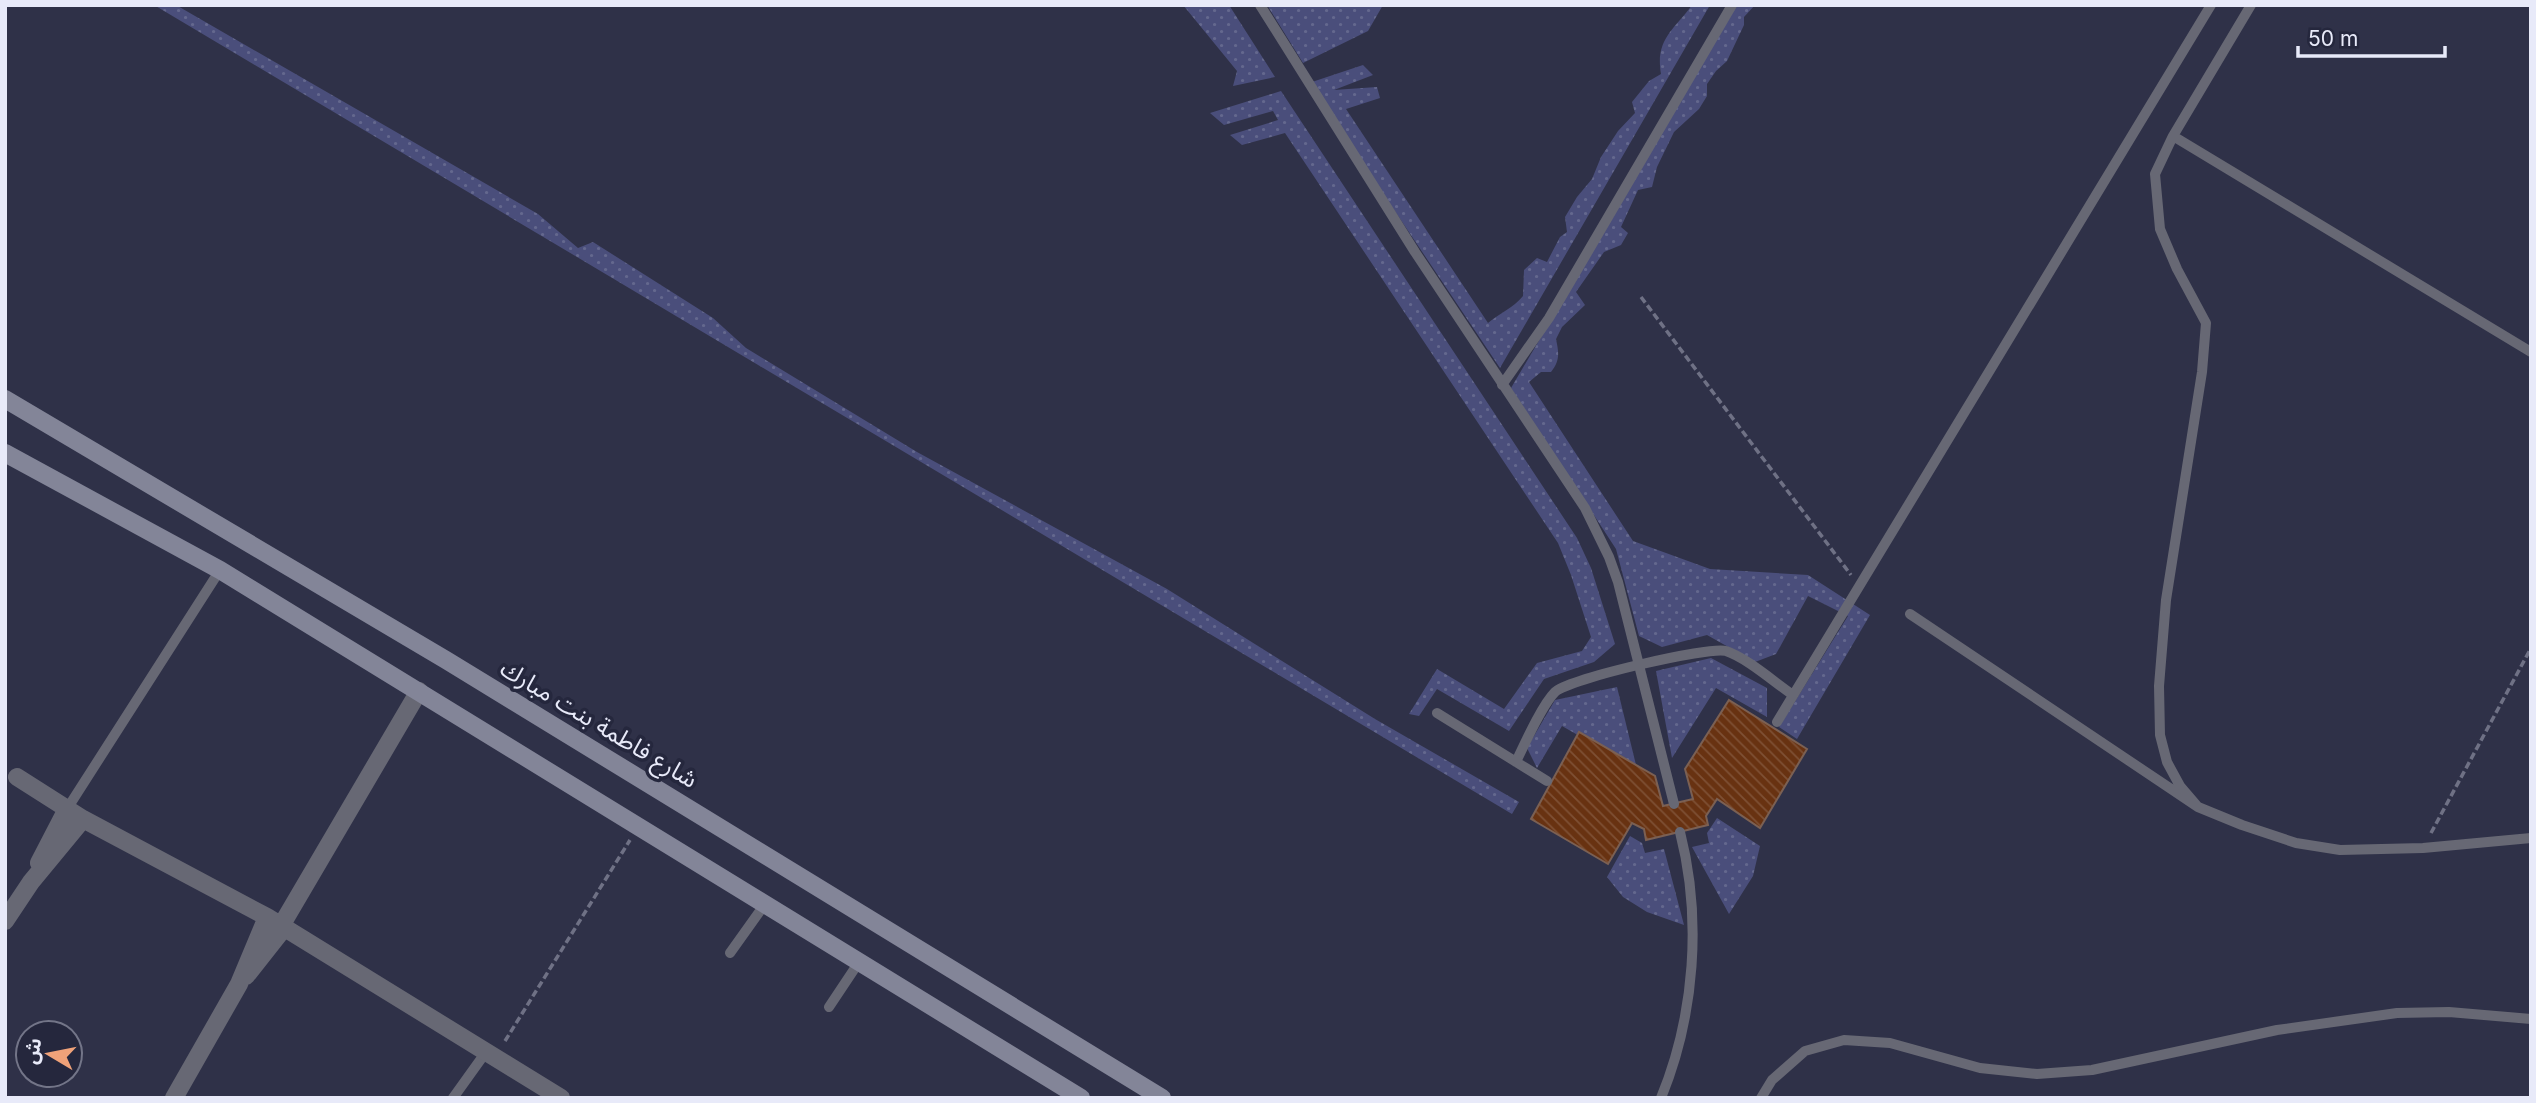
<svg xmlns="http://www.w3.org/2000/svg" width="2536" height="1103" viewBox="0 0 2536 1103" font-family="Inter,'Noto Sans Arabic',sans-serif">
<defs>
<pattern id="green-dots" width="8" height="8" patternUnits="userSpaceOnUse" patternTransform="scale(1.75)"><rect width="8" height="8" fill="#4a4e7b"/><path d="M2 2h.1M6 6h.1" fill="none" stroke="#64688e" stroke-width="1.8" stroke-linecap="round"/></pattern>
<pattern id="building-back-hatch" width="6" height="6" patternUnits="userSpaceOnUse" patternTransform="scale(1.75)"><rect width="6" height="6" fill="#683211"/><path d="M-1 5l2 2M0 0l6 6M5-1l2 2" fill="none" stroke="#7e5034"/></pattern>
</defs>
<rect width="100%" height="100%" fill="#2f3148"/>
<path fill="url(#green-dots)" d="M 154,5 L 176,5 L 538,214 L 578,248 L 593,242 L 713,318 L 746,348 L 917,452 L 1167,589 L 1375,719 L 1519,802 L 1512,814 Z
M 1183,5 L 1229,5 L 1275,77 L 1233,86 L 1237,71 Z
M 1267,5 L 1383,5 L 1368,31 L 1303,63 Z
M 1692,5 L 1710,5 L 1500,368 L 1309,83 L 1363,65 L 1373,75 L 1334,90 L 1377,87 L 1380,98 L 1346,109 L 1488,323 C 1500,313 1513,308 1523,296 L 1524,270 L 1537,258 L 1547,262 L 1560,237 L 1567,232 L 1565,217 L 1577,197 L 1592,179 L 1601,157 L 1618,131 L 1635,113 L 1632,102 L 1649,81 L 1661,74 C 1655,39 1674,30 1692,5 Z
M 1737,5 L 1755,5 L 1744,17 L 1744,25 L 1727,61 L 1716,71 L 1707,84 L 1707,96 L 1699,109 L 1674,132 L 1657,167 L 1652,187 L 1638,190 L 1621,227 L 1628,233 L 1621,245 L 1604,252 L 1576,292 L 1585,305 L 1562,327 L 1556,339 C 1559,353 1560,361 1551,372 L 1541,372 L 1529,382 L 1633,541 L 1710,569 L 1808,575 L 1870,615 L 1797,739 L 1779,727 L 1848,616 L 1808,596 L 1776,654 L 1755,662 L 1707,635 L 1662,647 L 1639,636 L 1616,549 L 1511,388 Z
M 1281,91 L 1577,538 L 1591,568 L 1615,644 L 1594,662 L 1544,679 L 1509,731 L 1437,689 L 1419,716 L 1409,714 L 1437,669 L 1504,709 L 1537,663 L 1582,651 L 1591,637 L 1571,575 L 1558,543 L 1285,133 L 1242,145 L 1230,135 L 1278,120 L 1273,111 L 1224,125 L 1210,113 Z
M 1711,658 L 1767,688 L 1767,717 L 1716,688 L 1672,758 L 1656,671 Z
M 1617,687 L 1637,769 L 1562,726 L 1537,768 L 1527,748 L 1555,700 Z
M 1717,818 L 1760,846 L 1753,876 L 1729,914 L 1692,847 L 1709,843 L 1707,833 Z
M 1630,836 L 1642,843 L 1645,853 L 1664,849 L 1684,925 L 1647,912 L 1623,897 L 1607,877 Z"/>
<path fill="url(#building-back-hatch)" stroke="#7b6053" stroke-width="2" d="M 1729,700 L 1807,749 L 1760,828 L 1717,799 L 1706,816 L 1708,825 L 1646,840 L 1644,829 L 1632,823 L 1608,864 L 1531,819 L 1579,732 L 1655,776 L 1663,806 L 1693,799 L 1685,769 Z"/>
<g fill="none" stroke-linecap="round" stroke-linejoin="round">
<path stroke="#6f7185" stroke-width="3.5" stroke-dasharray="7 3.5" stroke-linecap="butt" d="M 1641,297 L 1851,575
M 2431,833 L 2531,648
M 505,1041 L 630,840"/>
<path stroke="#676874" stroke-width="10" d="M 1260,5 L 1415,252 L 1585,508 L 1609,557 L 1618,582 L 1674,804
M 2173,136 L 2531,352
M 1502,385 L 1549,318 L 1732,5
M 1910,614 L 2198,807 L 2242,825 L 2296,843 L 2340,850 L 2423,848 L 2531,838
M 1437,713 L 1547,781
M 1777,722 L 2211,5
M 1516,762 C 1525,743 1542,705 1555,692 C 1568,679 1709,646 1726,651 C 1747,658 1774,682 1793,695
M 2198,807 L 2180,786 L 2167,762 L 2160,735 L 2159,686 L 2166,600 L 2202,372 L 2206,323 L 2177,269 L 2160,229 L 2155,174 L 2173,136 L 2251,5
M 67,809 L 220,570
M 730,953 L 765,904
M 829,1007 L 859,962
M 453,1098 L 486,1052
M 1661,1098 C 1695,1015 1702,918 1680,832
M 1761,1098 L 1772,1080 L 1805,1051 L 1844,1040 L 1890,1043 L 1980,1068 L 2037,1074 L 2092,1070 L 2277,1030 L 2397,1013 L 2449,1012 L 2531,1019"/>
<path stroke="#676874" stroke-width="18" d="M 17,777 L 83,819 L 267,917 L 561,1098
M 39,863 L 67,809
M 5,921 L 31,882 L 83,819
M 281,926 L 419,691
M 246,976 L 284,928
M 174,1098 L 239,984 L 267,917"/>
<path stroke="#838598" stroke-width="18" d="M 5,399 L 446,660 L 1162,1098
M 5,453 L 220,570 L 1081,1098"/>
</g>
<g text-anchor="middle" stroke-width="7" stroke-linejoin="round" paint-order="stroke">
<g font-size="24" fill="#e8eaf9" stroke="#25273d">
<text transform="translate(599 724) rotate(31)" y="8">شارع فاطمة بنت مبارك</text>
</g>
</g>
<rect width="2536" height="1103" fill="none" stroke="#e8eaf9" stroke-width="14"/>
<g transform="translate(49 1054) rotate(280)"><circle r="33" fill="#25273d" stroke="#737588" stroke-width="2"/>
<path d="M0-5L12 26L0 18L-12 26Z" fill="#f0a279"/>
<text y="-10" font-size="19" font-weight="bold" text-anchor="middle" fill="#e8eaf9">ش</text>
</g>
<path d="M2298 46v10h147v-10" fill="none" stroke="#e8eaf9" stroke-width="3.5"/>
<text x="2308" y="46" font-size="21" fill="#e8eaf9" stroke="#25273d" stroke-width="5" paint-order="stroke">50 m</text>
</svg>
